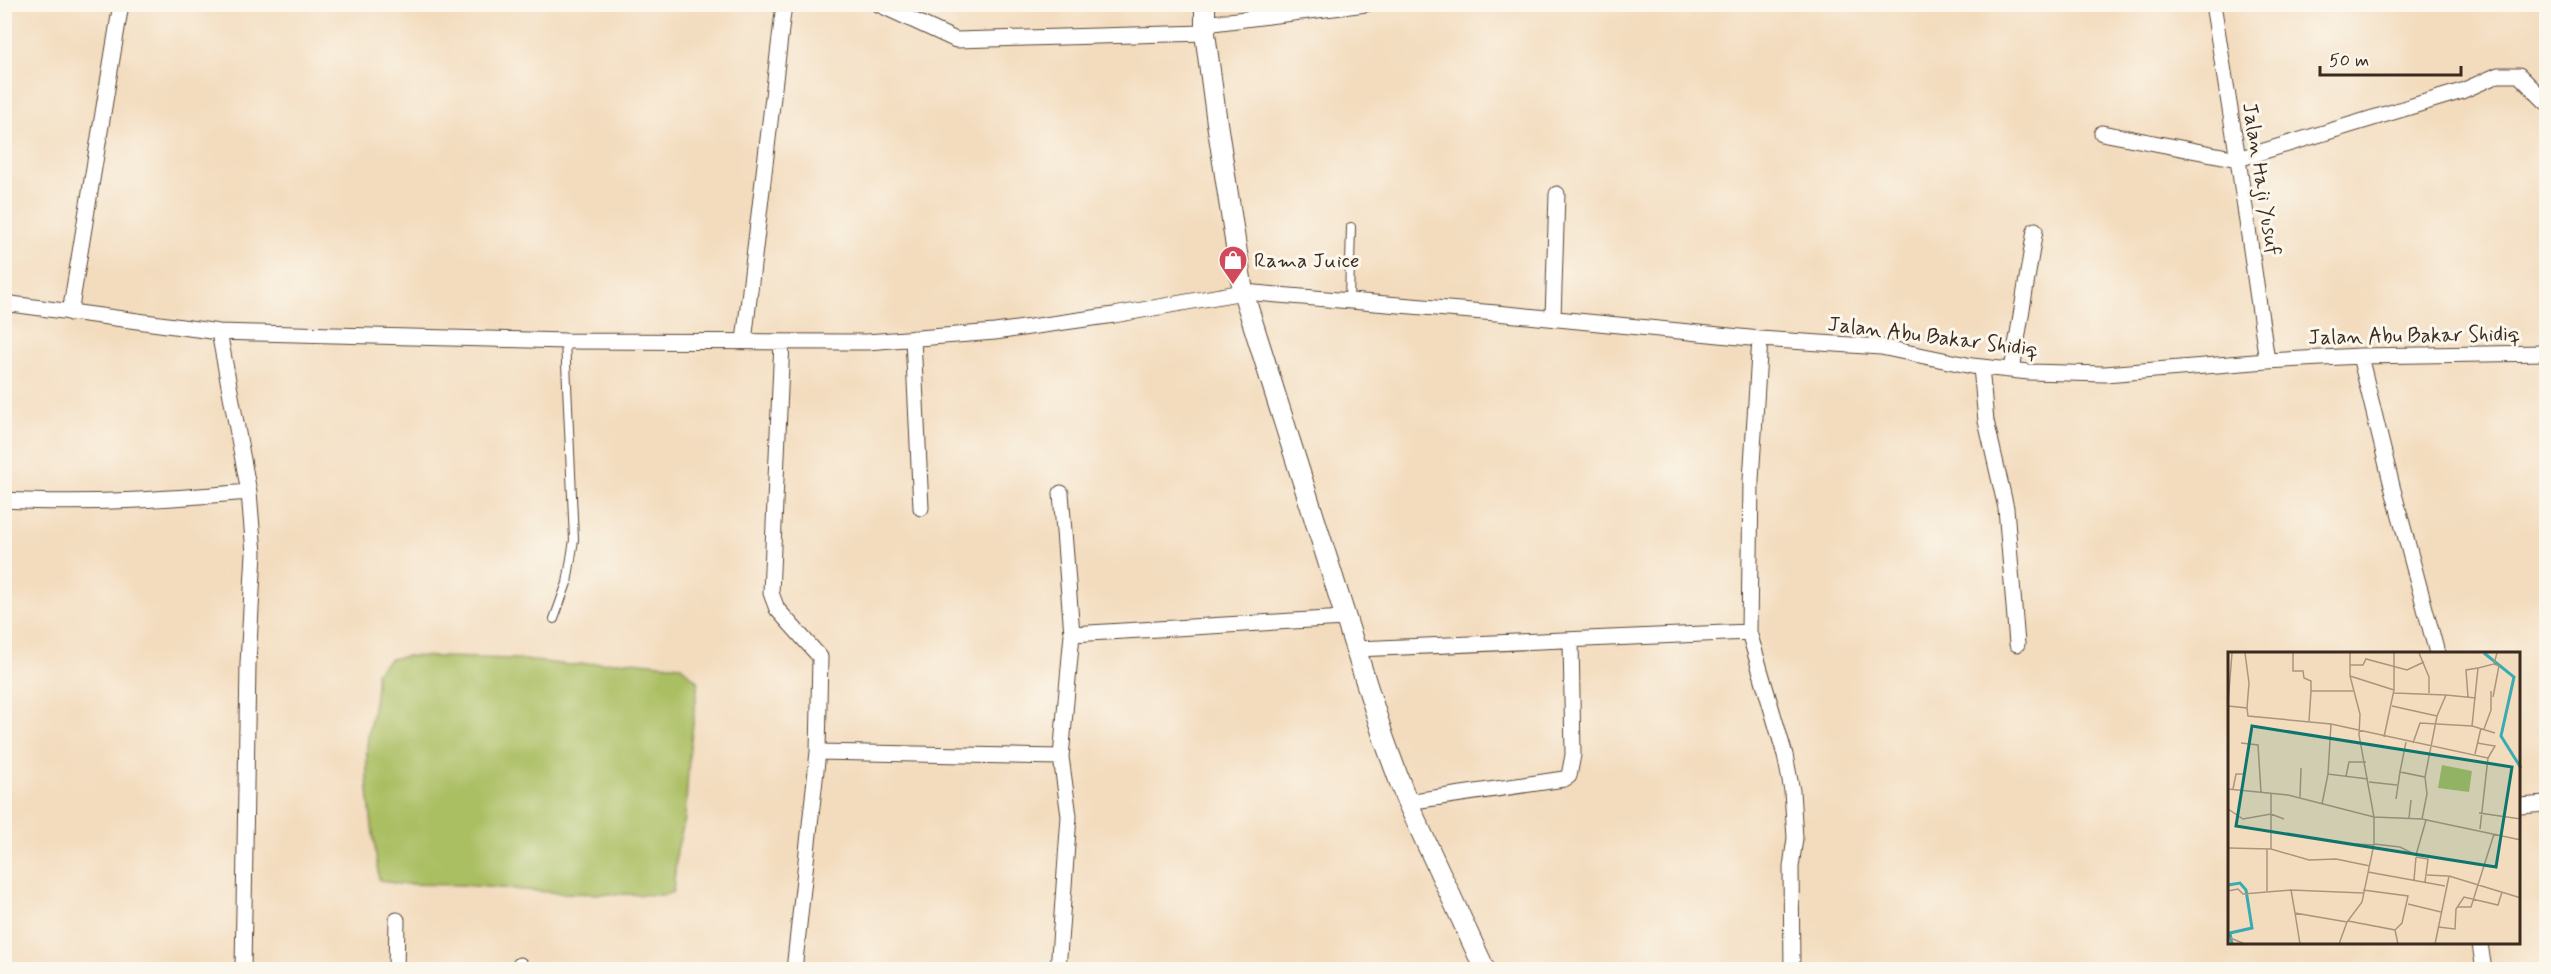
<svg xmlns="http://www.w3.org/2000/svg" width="2551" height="974" viewBox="0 0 2551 974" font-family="Mynerve,sans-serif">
<rect width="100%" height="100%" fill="#fbf7ec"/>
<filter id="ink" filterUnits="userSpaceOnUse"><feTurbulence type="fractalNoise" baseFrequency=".0167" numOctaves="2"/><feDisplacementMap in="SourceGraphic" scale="12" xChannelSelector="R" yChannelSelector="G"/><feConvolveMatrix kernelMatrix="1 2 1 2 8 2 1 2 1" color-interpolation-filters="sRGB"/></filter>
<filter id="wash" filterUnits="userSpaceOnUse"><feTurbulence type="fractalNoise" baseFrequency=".008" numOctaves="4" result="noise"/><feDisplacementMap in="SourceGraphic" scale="24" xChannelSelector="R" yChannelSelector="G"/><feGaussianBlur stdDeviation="1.35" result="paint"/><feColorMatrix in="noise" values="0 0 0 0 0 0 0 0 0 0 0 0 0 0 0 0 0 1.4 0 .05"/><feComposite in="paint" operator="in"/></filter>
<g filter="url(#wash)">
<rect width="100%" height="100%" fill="#f3dcbe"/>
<path fill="#aabe62" stroke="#727440" stroke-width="1.5" d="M 408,656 L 516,659 L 570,665 L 629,661 L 681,666 L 698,682 L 689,757 L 685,819 L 677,850 L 673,892 L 664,895 L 560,893 L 463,885 L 398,884 L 379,880 C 374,836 365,790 367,746 C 369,721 378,697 376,672 L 390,659 Z"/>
</g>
<g filter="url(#ink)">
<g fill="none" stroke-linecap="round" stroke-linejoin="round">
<g stroke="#574536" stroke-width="10">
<path id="service" d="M 1349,300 L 1351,227
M 554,619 L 567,583 L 574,540 L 565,341"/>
</g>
<g stroke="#574536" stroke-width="17">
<path id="minor" d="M 878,4 L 956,40 L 1205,33
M 2213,4 L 2238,159 L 2267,361
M 1205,24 L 1366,4
M 2102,133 L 2238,159 L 2462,91 L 2498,75 L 2519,75 L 2546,102
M 4,303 L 219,332 L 565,341 L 867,342 L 995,332 L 1114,315 L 1243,292 L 1496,313 L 1760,339 L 1881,347 L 1972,366 L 2029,372 L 2105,374 L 2267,361 L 2360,356 L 2546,353
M 70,313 L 121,4
M 1553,318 L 1557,194
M 219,332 L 249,492 L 254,553 L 248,664 L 243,970
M 913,338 L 921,508
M 744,341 L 784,4
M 782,342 L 771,593 L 777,609 L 820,657 L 818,752
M 2360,356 L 2393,490 L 2437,653
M 1981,367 L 1986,421 L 2006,508 L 2017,644
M 2012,370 L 2035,230
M 4,500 C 87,505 167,499 249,492
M 1749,632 L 1785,755 L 1792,791 L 1795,838 L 1791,867 L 1792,970
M 1072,634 L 1345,618
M 1357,649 L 1749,632 L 1751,480 L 1760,339
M 1407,802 L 1564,779 L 1569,776 L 1573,755 L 1571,640
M 2520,806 L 2546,804
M 2480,944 L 2484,970
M 396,970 L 397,920
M 520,970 L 520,965
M 794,970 L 818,752 L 1061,757 L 1072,634 L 1061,493
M 1058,970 L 1069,816 L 1061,757"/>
</g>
<g stroke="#574536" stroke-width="22">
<path id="tertiary" d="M 1205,4 L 1205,33 L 1217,123 L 1243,292 L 1384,739 L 1406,799 L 1485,970"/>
</g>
<use href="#service" stroke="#fff" stroke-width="8"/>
<use href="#minor" stroke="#fff" stroke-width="15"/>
<use href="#tertiary" stroke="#fff" stroke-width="20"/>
</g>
</g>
<defs>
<g id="shop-pin" transform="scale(1.5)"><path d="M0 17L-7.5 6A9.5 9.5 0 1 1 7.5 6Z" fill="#d1495b" stroke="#fbf7ec"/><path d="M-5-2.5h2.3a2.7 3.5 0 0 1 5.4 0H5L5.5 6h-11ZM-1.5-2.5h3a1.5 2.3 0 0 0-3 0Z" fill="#fff"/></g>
</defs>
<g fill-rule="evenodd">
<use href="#shop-pin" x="1233" y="260"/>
</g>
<g text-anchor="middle" stroke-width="6" stroke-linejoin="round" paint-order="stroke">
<g font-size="21" fill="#3b2a1e" stroke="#fbf7ec">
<text transform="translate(2262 179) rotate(81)" y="7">Jalan Haji Yusuf</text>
<text transform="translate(2414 335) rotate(-1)" y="7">Jalan Abu Bakar Shidiq</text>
<text transform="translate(1933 336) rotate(7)" y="7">Jalan Abu Bakar Shidiq</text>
</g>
<g font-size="21" fill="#3b2a1e" stroke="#fbf7ec" text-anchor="start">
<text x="1254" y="267">Rama Juice</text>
</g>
</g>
<g transform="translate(2228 652)">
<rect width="292" height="292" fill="#f3dcbe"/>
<path d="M 214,113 L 244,119 L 241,140 L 210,136 Z" fill="#aabe62"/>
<path fill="none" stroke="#39abb2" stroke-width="3" d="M 256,1 L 286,25 L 273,84 L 293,116M 0,233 L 12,231 L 18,238 L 24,276 L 2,281 L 4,292"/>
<path fill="none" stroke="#a9957e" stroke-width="1.5" d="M 17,1 L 21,31 L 19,56M 65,1 L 65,19 L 75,19 L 76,26 L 83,29 L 83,39 L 125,39M 191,1 L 201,25 L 201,41M 122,13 L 135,13 L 138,7 L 179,18 L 196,10M 122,24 L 166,38M 166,41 L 218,43M 240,45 L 238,18 L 250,16M 265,45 L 271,14 L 266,12M 0,52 L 4,1M 0,54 L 19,56 L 20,64 L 103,72 L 260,106 L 252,177M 164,54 L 209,64M 81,69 L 83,39M 256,77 L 263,58 L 263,39M 267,81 L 244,74 L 250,16 L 266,12 L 269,1M 156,85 L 166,38 L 166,1M 13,91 L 30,93 L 33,140M 185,91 L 192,71 L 244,74M 249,91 L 267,94 L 260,106M 247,102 L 253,76M 0,109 L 0,141M 172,120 L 178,90M 100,122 L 103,72M 118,124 L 121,110 L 138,110M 141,130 L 169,133M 0,137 L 60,143 L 146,165 L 194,167 L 293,188M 5,137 L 8,122 L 16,122M 72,145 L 73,116M 168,147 L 172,120 L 197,125 L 209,64 L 218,43 L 248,46M 94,152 L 100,122 L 140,127M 0,157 L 15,167 L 43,162 L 56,167M 251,161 L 293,167M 181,166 L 183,148M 194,167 L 199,142 L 197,125M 128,192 L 146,193M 146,192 L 172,195 L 188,203 L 198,168M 0,196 L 43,197 L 81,208 L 108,207 L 142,214M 39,197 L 39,239M 43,197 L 43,142M 188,205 L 200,207 L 197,230M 140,220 L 217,234M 199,223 L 220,224M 186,228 L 188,205M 135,238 L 180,244 L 174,271 L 167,278M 0,239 L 10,237 L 15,242 L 63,238M 180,252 L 213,260M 229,255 L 243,255 L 266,182M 67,261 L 72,292M 120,269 L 167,278 L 170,292M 119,270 L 67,261 L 63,238 L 135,241M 210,275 L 227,277 L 228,257 L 236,245 L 270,253 L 274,240M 0,285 L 17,292M 111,292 L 119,270 L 134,250 L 146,192 L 146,165 L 131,83 L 132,62 L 122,24 L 122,1M 207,292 L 221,224 L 293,246"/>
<path fill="#0f766e" fill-opacity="0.15" stroke="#0f766e" stroke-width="3" d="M 24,74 L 284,115 L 268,215 L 8,174 Z"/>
<rect width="292" height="292" fill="none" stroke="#3b2a1e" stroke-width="3"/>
</g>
<rect width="2551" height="974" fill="none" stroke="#fbf7ec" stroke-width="24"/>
<path d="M2320 66v9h141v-9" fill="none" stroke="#3b2a1e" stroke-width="3"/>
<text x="2329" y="66" font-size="18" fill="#3b2a1e" stroke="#fbf7ec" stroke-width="4.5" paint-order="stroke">50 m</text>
</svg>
